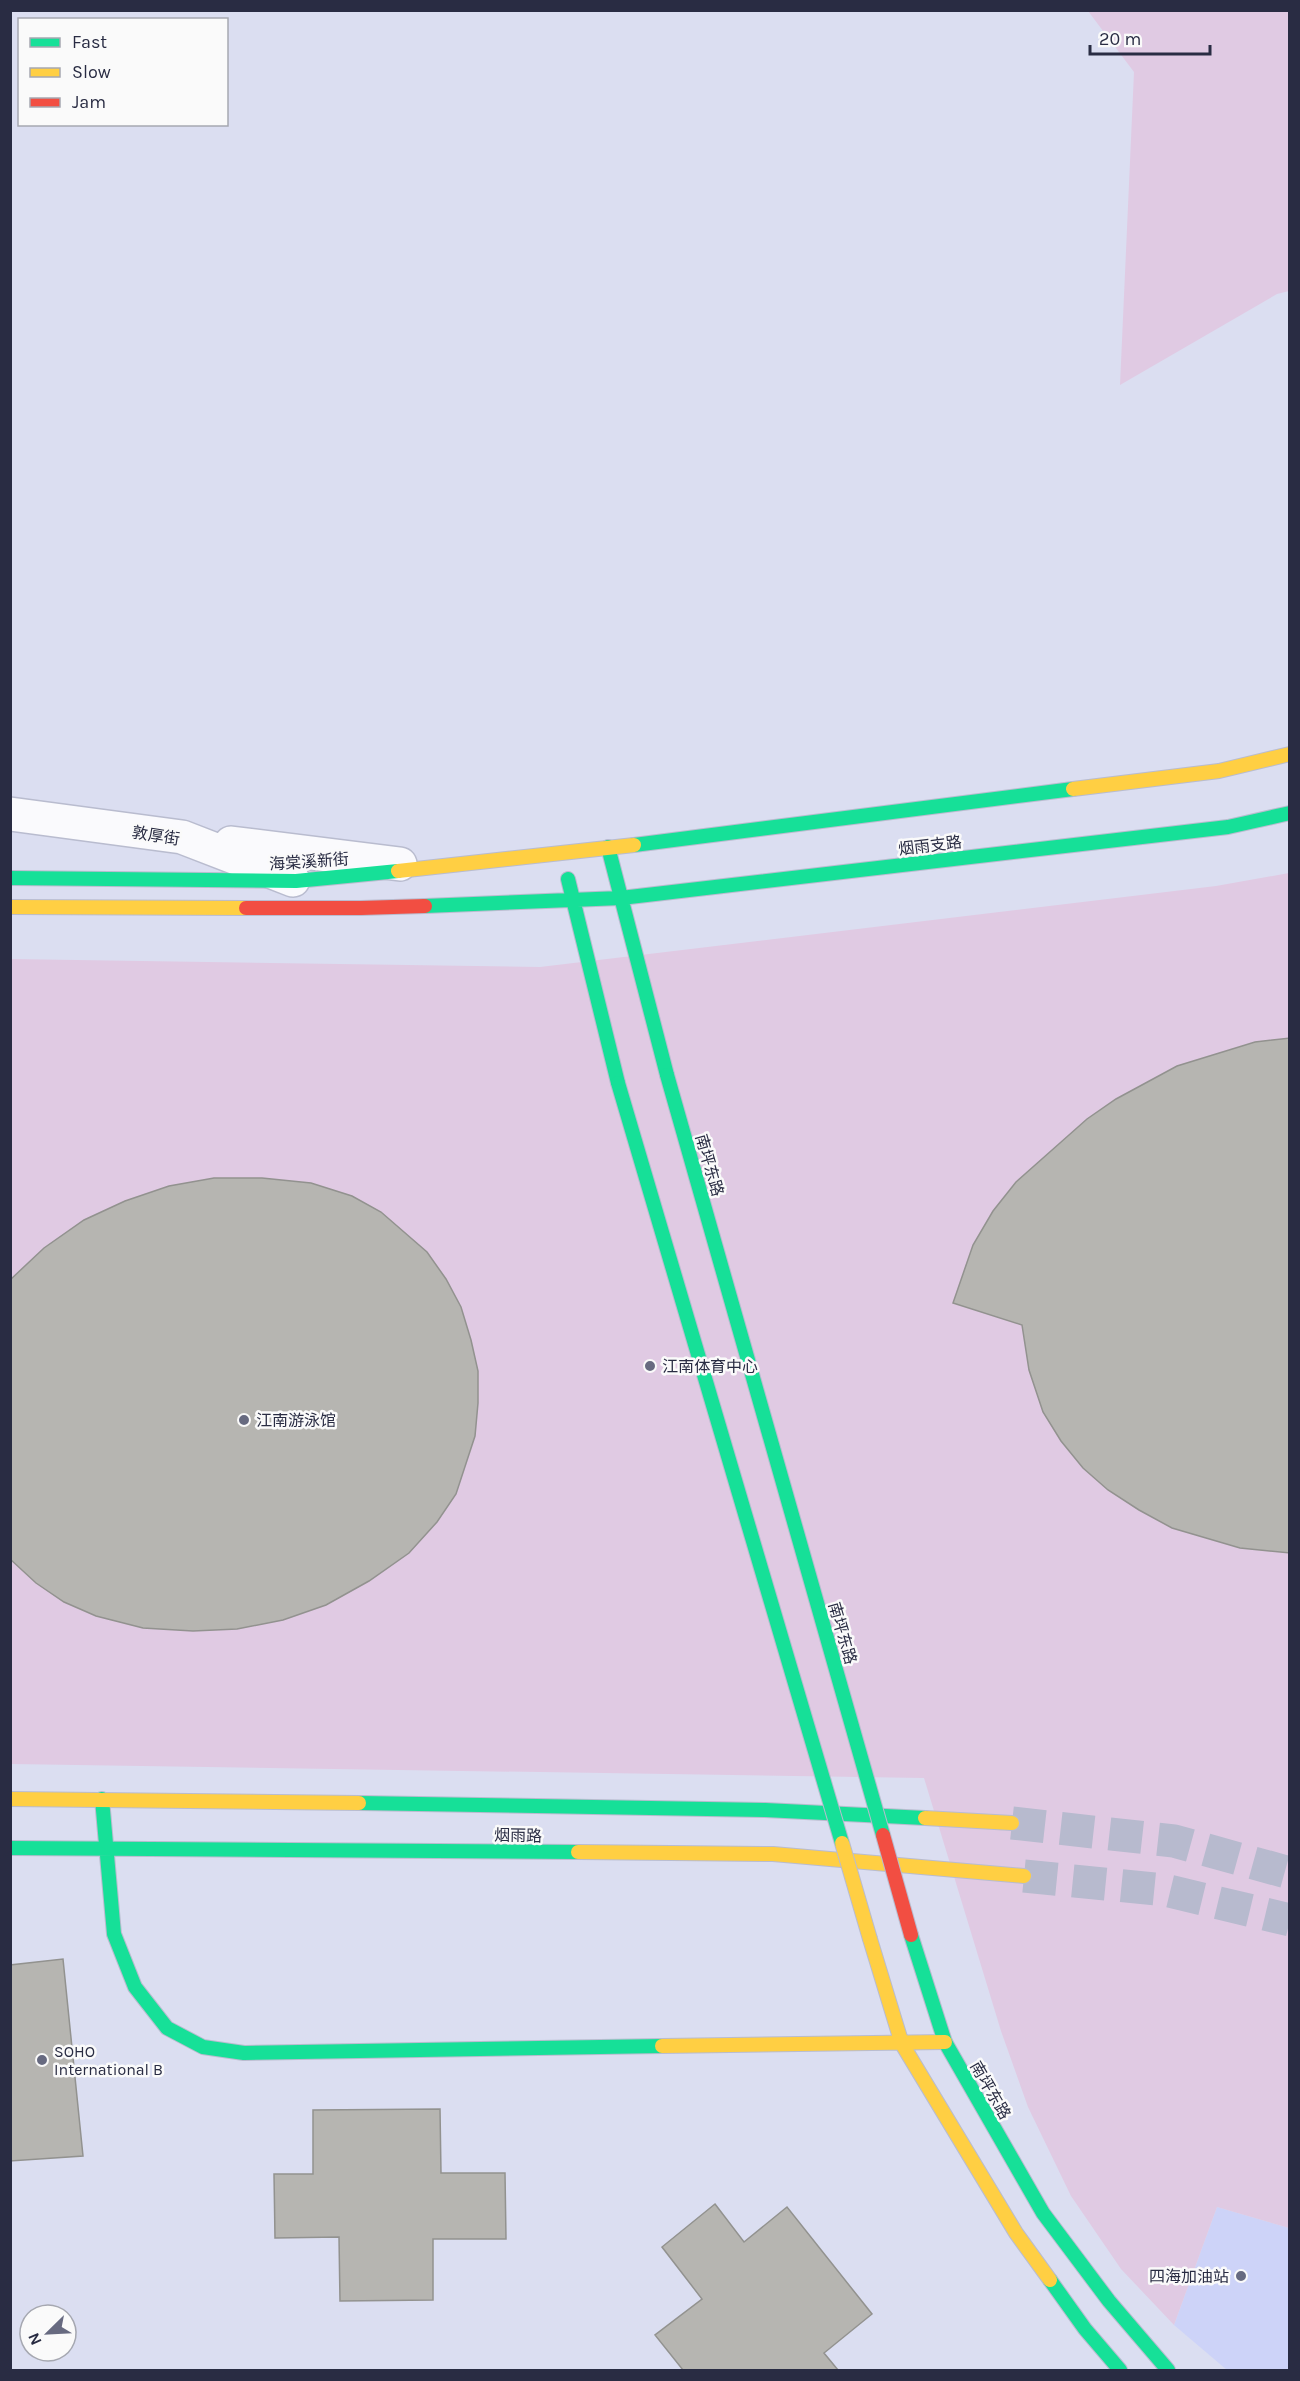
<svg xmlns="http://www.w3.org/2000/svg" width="1300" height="2381" viewBox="0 0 1300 2381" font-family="Karla,'Noto Sans SC',sans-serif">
<rect width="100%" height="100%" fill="#dbdef1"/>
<path fill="#cdd3f8" d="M 1217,2207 L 1289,2228 L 1289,2370 L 1227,2370 L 1174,2325 Z"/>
<path fill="#e0cae3" d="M 1088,11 L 1289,11 L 1289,291 L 1277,294 L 1120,385 L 1134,72 Z
M 1289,873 L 1289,2228 L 1217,2207 L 1174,2325 L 1121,2269 L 1071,2196 L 1028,2107 L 1001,2031 L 924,1778 L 11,1764 L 11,959 L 540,967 L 1216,886 Z"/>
<path fill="#b6b5b1" stroke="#92928f" stroke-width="1.5" d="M 1290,1038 L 1290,1553 L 1240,1548 L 1172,1528 L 1139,1510 L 1108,1490 L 1083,1468 L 1061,1441 L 1043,1412 L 1029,1370 L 1022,1325 L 953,1303 L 973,1245 L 993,1211 L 1016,1182 L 1087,1119 L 1116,1099 L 1177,1066 L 1255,1042 Z
M 214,1178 L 262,1178 L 311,1183 L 352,1196 L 381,1212 L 427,1252 L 446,1279 L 461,1307 L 471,1340 L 478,1371 L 478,1403 L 475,1436 L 456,1494 L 437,1522 L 409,1553 L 369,1581 L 326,1605 L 283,1620 L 237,1629 L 193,1631 L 143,1628 L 96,1616 L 64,1602 L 36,1583 L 10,1559 L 10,1280 L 44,1248 L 84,1220 L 125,1201 L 169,1186 Z
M 63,1959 L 83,2156 L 10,2161 L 10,1965 Z
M 440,2109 L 441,2173 L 505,2173 L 506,2239 L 433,2239 L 433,2300 L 340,2301 L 339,2237 L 275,2238 L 274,2174 L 313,2174 L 313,2110 Z
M 715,2204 L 744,2242 L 787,2207 L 872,2314 L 824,2353 L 838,2370 L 683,2370 L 655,2335 L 702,2299 L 662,2247 Z"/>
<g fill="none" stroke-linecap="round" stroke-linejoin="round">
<path stroke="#b7bace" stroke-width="33" stroke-dasharray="33 16" stroke-linecap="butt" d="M 1012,1823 L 1174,1841 L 1290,1873
M 1024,1876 L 1165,1890 L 1290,1920"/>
<g stroke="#b9bccf" stroke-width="36">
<path id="street" d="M 10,814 L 182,837 L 293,880
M 231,843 L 400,864"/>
</g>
<g stroke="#b9bccf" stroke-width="16">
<path id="fast" d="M 634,845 L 1073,789
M 608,847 L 667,1075
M 10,878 L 296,881 L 398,871
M 568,879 L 618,1083
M 425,906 L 621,898 L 1228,827 L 1290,813
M 102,1799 L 114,1934 L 135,1987 L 167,2028 L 203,2047 L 244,2053 L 662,2046
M 359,1803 L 765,1810 L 925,1818
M 10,1848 L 578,1852
M 911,1935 L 945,2042 L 1043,2213 L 1109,2301 L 1168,2370
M 1050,2280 L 1085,2329 L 1120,2370"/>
</g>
<g stroke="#b9bccf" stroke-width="16">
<path id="slow" d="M 1073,789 L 1219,771 L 1290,754
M 398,871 L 634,845
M 10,907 L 246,908
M 10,1799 L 359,1803
M 925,1818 L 1012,1823
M 578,1852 L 773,1854 L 1024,1876
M 870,1939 L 902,2044 L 1016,2233 L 1050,2280
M 662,2046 L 945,2042"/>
</g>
<g stroke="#b9bccf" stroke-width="16">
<path id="jam" d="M 246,908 L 361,908 L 425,906"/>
</g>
<use href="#street" stroke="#fafafd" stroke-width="33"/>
<use href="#fast" stroke="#16e098" stroke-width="14"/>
<use href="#slow" stroke="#ffcf43" stroke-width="14"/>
<use href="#jam" stroke="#f24e42" stroke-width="14"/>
<g stroke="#b9bccf" stroke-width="16" stroke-linecap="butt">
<path id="fast-bridge" d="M 667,1075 L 883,1835
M 618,1083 L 842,1843"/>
</g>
<g stroke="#b9bccf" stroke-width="16" stroke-linecap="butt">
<path id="slow-bridge" d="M 842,1843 L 870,1939"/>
</g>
<g stroke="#b9bccf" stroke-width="16" stroke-linecap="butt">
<path id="jam-bridge" d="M 883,1835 L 911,1935"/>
</g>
<use href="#fast-bridge" stroke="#16e098" stroke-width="14"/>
<use href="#slow-bridge" stroke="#ffcf43" stroke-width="14"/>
<use href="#jam-bridge" stroke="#f24e42" stroke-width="14"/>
</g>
<g fill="#676a80" stroke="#fafafa" stroke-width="2">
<circle cx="650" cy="1366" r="6"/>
<circle cx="244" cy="1420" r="6"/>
<circle cx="42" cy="2060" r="6"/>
<circle cx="1241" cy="2276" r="6"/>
</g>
<g text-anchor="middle" stroke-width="5" stroke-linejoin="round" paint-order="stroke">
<g font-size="16" fill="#292c43" stroke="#fafafa">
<text transform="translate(156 835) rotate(9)" y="6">敦厚街</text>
<text transform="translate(930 845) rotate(-7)" y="6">烟雨支路</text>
<text transform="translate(309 861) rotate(-4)" y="6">海棠溪新街</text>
<text transform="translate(710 1165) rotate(74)" y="6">南坪东路</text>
<text transform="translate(843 1633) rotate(74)" y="6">南坪东路</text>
<text transform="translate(518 1835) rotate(1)" y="6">烟雨路</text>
<text transform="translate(991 2090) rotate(60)" y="6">南坪东路</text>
</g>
<g font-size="16" fill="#292c43" stroke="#fafafa" text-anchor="start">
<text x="662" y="1372">江南体育中心</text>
<text x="256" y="1426">江南游泳馆</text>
<text x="54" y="2057">SOHO<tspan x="54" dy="18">International B</tspan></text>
<text x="1229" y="2282" text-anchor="end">四海加油站</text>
</g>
</g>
<rect width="1300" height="2381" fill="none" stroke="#292c43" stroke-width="24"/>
<rect x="18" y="18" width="210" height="108" fill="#fafafa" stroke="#a6a8b1" stroke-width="1.5"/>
<rect x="30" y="38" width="30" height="9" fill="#16e098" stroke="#a6a8b1" stroke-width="1.5"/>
<text x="72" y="48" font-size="18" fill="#292c43">Fast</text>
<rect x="30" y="68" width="30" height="9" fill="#ffcf43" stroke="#a6a8b1" stroke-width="1.5"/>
<text x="72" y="78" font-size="18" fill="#292c43">Slow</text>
<rect x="30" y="98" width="30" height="9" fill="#f24e42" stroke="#a6a8b1" stroke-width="1.5"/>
<text x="72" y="108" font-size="18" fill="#292c43">Jam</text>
<g transform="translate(48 2333) rotate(246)"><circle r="28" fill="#fafafa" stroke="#a6a8b1" stroke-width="1.5"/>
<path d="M0-4.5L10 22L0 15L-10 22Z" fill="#676a80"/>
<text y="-9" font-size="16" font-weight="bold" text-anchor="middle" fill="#292c43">N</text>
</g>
<path d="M1090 45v9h120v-9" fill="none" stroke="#292c43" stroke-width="3"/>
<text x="1099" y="45" font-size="18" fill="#292c43" stroke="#fafafa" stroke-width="4.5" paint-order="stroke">20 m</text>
</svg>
